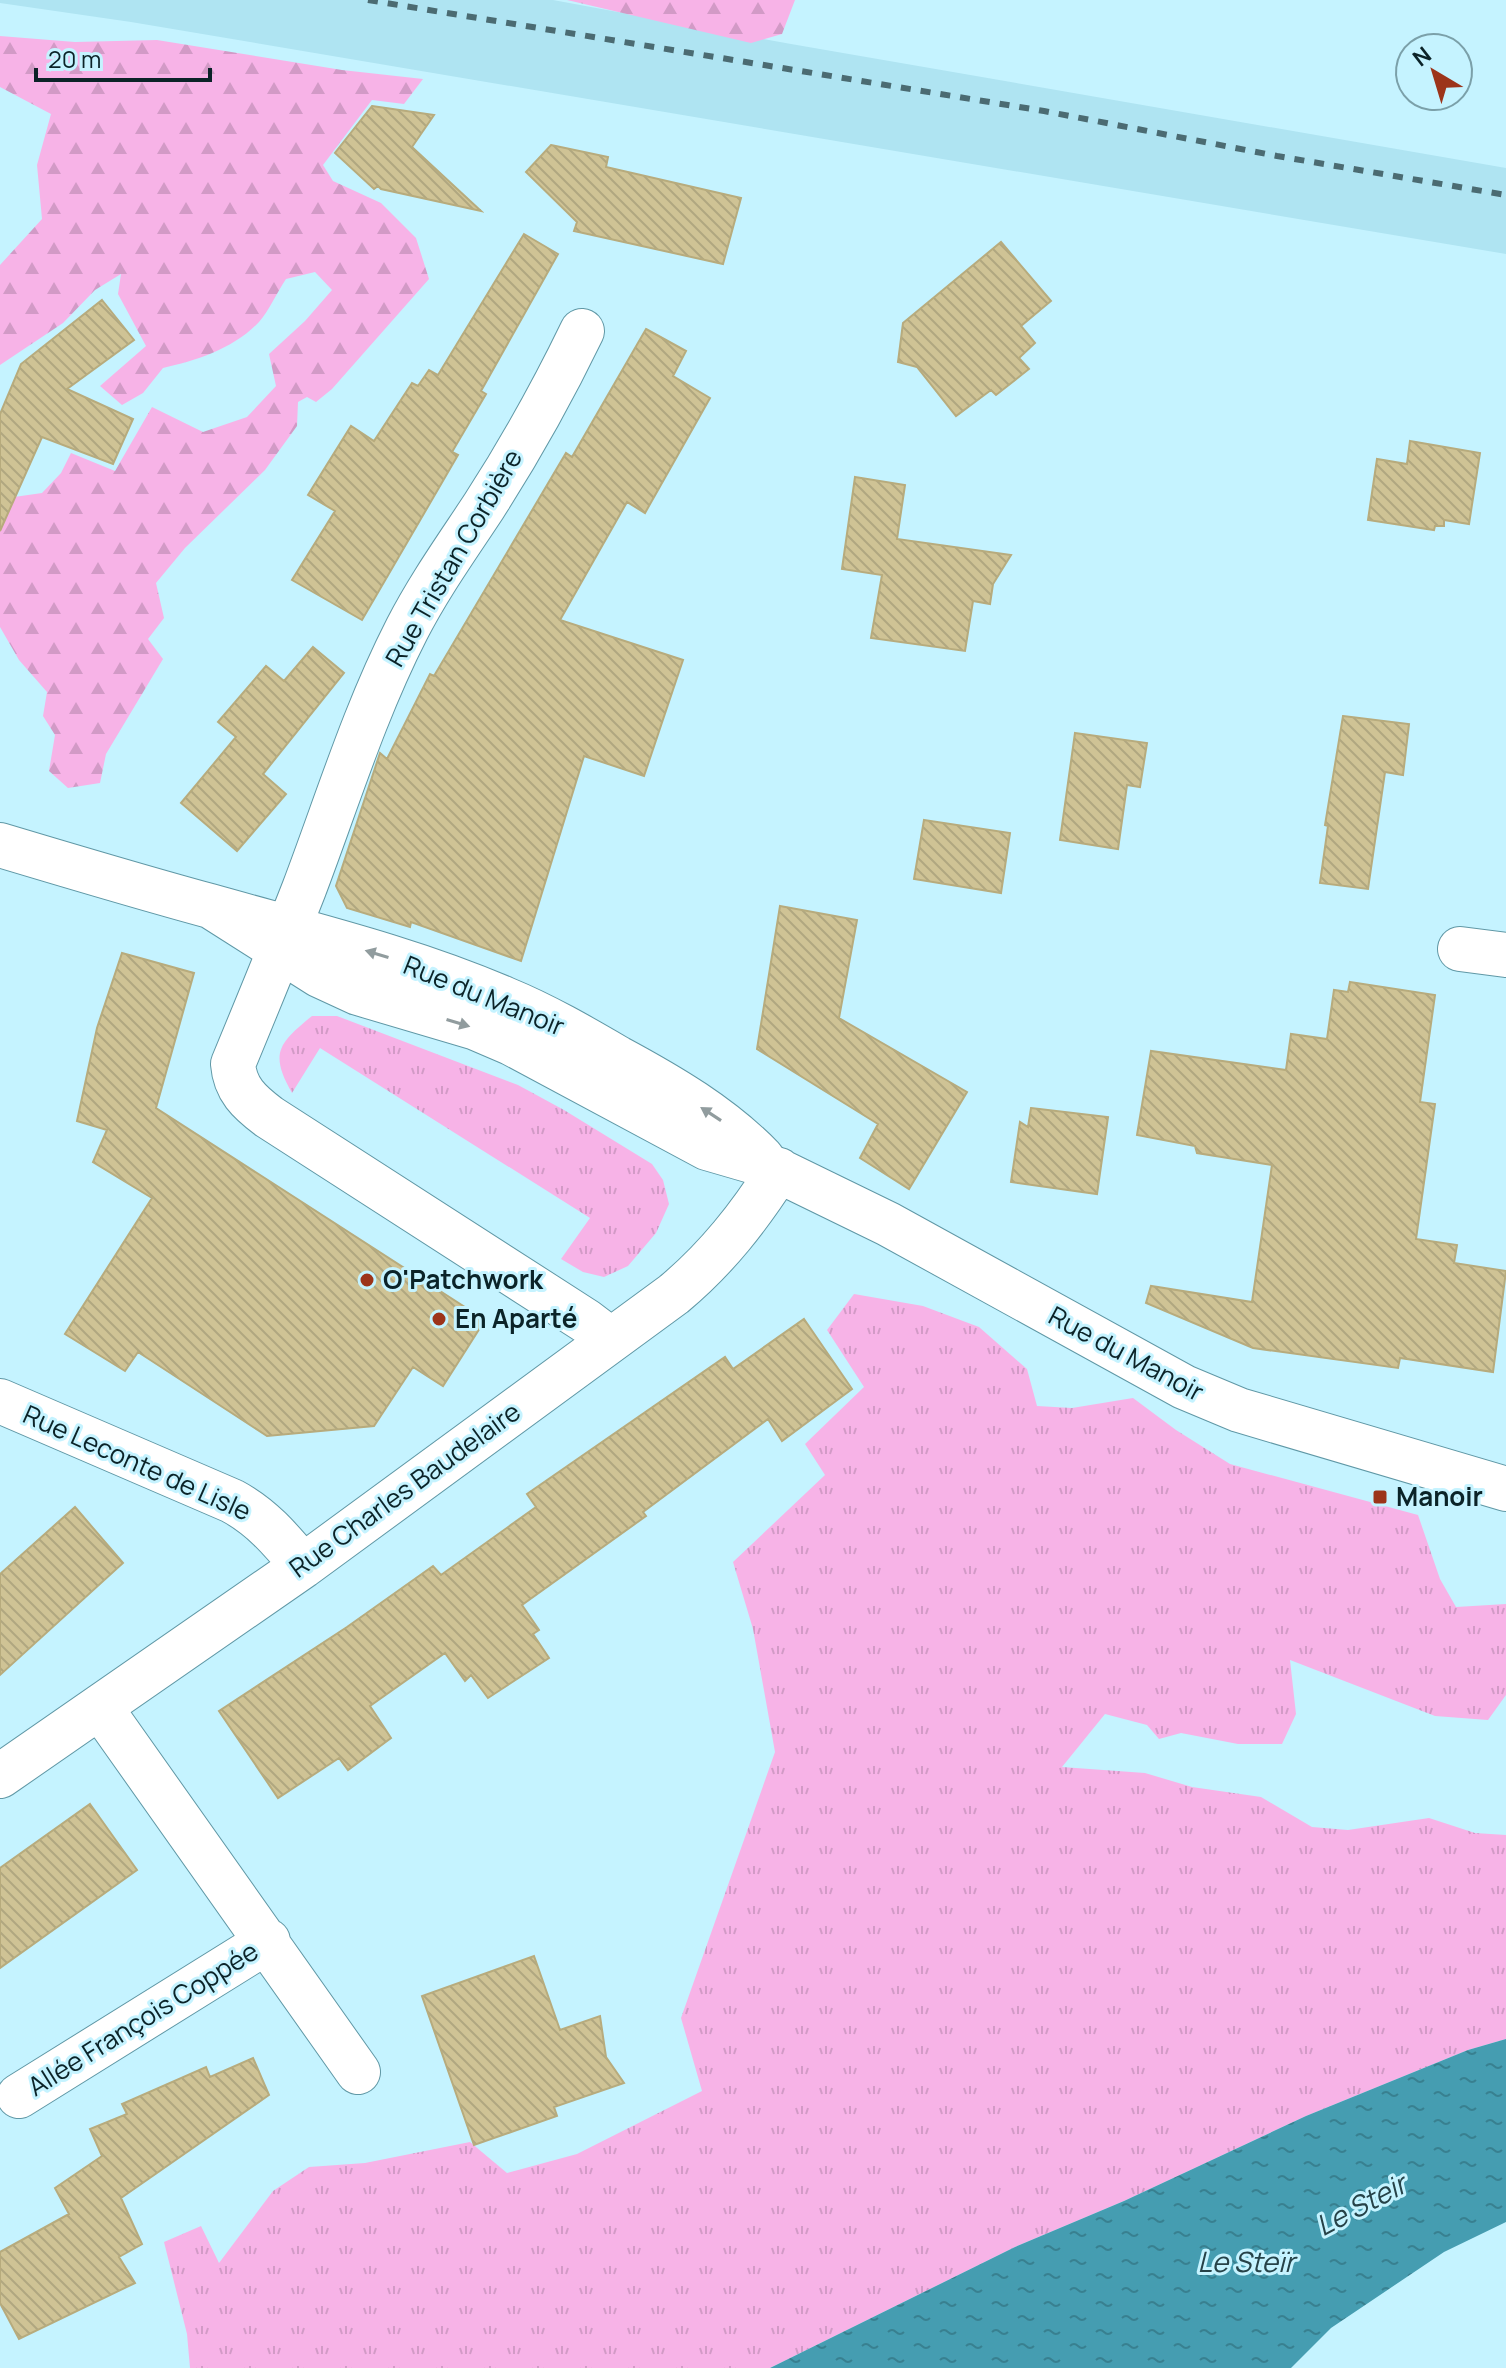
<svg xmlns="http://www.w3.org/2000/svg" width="1506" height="2368" viewBox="0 0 1506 2368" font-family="Manrope,sans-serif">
<defs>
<pattern id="grass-tufts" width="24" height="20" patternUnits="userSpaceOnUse" patternTransform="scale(2)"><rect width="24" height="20" fill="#f7b3e7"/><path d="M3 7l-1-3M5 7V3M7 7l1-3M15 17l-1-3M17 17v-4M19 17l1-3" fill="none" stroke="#d29ac6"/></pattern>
<pattern id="forest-firs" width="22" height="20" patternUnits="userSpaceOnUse" patternTransform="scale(2)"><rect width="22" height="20" fill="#f7b3e7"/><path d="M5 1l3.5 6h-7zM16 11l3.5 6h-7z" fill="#d29ac6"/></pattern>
<pattern id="water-ripples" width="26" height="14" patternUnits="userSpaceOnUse" patternTransform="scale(2)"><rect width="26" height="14" fill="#459db1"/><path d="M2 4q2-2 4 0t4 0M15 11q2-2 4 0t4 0" fill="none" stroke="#388090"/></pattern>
<pattern id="building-back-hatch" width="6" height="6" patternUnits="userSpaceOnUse" patternTransform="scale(2)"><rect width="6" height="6" fill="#cfc395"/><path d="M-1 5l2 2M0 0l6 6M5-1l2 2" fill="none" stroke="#b0a780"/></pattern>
</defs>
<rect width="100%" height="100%" fill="#c5f3ff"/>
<path fill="#afe4f2" d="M 0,0 L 553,0 L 791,44 L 1506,168 L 1506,254 L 131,22 L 0,3 Z"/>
<path fill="url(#grass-tufts)" d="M 312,1016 L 337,1016 L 518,1085 L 564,1110 L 652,1164 L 663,1180 L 669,1204 L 656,1233 L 628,1266 L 604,1277 L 583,1272 L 561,1259 L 590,1218 L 320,1048 L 292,1093 C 269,1053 279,1043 312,1016 Z
M 854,1294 L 923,1306 L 979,1327 L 1027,1369 L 1037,1406 L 1072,1408 L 1133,1398 L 1176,1430 L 1230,1464 L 1418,1515 L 1440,1579 L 1456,1607 L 1506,1604 L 1506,1695 L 1488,1720 L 1435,1716 L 1290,1660 L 1296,1714 L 1282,1744 L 1238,1744 L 1181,1733 L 1159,1739 L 1147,1725 L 1105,1714 L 1062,1767 L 1145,1773 L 1192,1787 L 1261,1797 L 1312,1827 L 1348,1830 L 1429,1818 L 1475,1833 L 1506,1835 L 1506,2039 L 1468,2050 L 1306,2116 L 1124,2201 L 1015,2247 L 770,2368 L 190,2368 L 187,2334 L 164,2242 L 201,2226 L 219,2263 L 273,2191 L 309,2167 L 365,2163 L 470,2142 L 507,2173 L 577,2154 L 702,2091 L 681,2018 L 775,1752 L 753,1629 L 733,1562 L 825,1475 L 805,1444 L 864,1387 L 827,1330 Z"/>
<path fill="url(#forest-firs)" d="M 567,0 L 795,0 L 782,34 L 751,43 Z
M 0,36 L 75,42 L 157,40 L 342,70 L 423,79 L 404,104 L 372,100 L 323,165 L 333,181 L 381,203 L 416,238 L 429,279 L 332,389 L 316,402 L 307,397 L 298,402 L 297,426 L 265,470 L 185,548 L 156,583 L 164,618 L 148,639 L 163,659 L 106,754 L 100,783 L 68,788 L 49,771 L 55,735 L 43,716 L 47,692 L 19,660 L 0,627 L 0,492 L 14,497 L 42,493 L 61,473 L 71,453 L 115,471 L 152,407 L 203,432 L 247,417 L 276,386 L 269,354 L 305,321 L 332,290 L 315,272 L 286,279 C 277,292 269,311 259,322 C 235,348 196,361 163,368 L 143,393 L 122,405 L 100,386 L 146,346 L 118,294 L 121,274 L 95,290 L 63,323 L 0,365 L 0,265 L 42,219 L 37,165 L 51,114 L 0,87 Z"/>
<path fill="url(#water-ripples)" d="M 1506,2039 L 1506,2222 L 1444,2252 L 1331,2328 L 1291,2368 L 770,2368 L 1015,2247 L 1124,2201 L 1306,2116 L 1468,2050 Z"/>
<path fill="url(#building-back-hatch)" stroke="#b7ab7d" stroke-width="2" d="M 372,106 L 434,115 L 412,147 L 481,211 L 381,189 L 378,186 L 374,189 L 335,153 Z
M 551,145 L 608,157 L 606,167 L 741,198 L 723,264 L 574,231 L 577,222 L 526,172 Z
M 524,234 L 558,254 L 481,391 L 486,394 L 452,452 L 458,455 L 362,620 L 292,580 L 335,511 L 308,495 L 351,426 L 374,441 L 412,383 L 418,386 L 429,370 L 438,375 Z
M 1001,242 L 1051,301 L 1021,326 L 1035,343 L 1019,358 L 1029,369 L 996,395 L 991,390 L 956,416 L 917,367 L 898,362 L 903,323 Z
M 102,300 L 134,340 L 67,389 L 133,419 L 113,464 L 42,437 L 0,531 L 0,414 L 21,364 Z
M 646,329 L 686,351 L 673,376 L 710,398 L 645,513 L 627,502 L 560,620 L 683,660 L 644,776 L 584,756 L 521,961 L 411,922 L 410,927 L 347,908 L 336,886 L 380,753 L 387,759 L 430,674 L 434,676 L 566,453 L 572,457 Z
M 1410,441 L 1480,453 L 1469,524 L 1444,520 L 1444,526 L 1435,526 L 1434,530 L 1368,520 L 1377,459 L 1407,464 Z
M 855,477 L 905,485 L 897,539 L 1011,555 L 993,584 L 990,604 L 973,601 L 965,651 L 871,638 L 882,575 L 842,569 Z
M 313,647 L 344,673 L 263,774 L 286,794 L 237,851 L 181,803 L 236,737 L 218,722 L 266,666 L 284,681 Z
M 1343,716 L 1409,724 L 1403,775 L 1385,772 L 1368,889 L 1320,883 L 1328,826 L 1325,825 Z
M 1075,733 L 1147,743 L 1140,787 L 1127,785 L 1118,849 L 1060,840 Z
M 924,820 L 1010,833 L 1001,893 L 914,879 Z
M 780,906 L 857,920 L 839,1018 L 967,1092 L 909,1189 L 860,1158 L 878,1124 L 757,1049 Z
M 122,953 L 194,973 L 156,1108 L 485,1320 L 443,1386 L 413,1367 L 374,1426 L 267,1436 L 138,1352 L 125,1371 L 65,1334 L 152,1198 L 93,1162 L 107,1130 L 77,1121 L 97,1028 Z
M 1350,982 L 1435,995 L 1420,1102 L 1435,1104 L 1416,1239 L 1457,1245 L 1454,1263 L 1506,1271 L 1493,1372 L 1400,1358 L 1398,1368 L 1253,1348 L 1146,1303 L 1151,1286 L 1252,1302 L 1272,1165 L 1197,1153 L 1195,1146 L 1137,1135 L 1151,1051 L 1286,1070 L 1291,1034 L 1327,1039 L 1334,990 L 1348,992 Z
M 1031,1108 L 1108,1117 L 1097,1194 L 1011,1182 L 1020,1122 L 1028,1127 Z
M 804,1319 L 852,1389 L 782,1441 L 768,1419 L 643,1512 L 646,1516 L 522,1605 L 539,1630 L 533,1634 L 549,1658 L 488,1698 L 471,1675 L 465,1681 L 445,1653 L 370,1706 L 391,1738 L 348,1770 L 339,1758 L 278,1798 L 219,1711 L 347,1627 L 433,1566 L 441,1575 L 536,1507 L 527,1494 L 725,1357 L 733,1369 Z
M 75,1507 L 123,1563 L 0,1675 L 0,1574 Z
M 90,1804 L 137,1870 L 0,1968 L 0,1868 Z
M 534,1956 L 560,2030 L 600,2016 L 606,2057 L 624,2083 L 554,2107 L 557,2116 L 474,2145 L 422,1996 Z
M 253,2058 L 269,2095 L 121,2198 L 142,2244 L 119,2257 L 135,2283 L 19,2339 L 0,2303 L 0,2252 L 69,2214 L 55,2188 L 102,2156 L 90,2129 L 127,2114 L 122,2104 L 206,2067 L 210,2077 Z"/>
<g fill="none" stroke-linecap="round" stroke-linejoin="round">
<g stroke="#6098a6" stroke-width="46">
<path id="minor" d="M 582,331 C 553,391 520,450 484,506 C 457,547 429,586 407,629 C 364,713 337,802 304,889 C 281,948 257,1006 233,1064 C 235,1089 249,1102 269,1117 L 586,1321 L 611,1340
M 0,845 C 70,866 140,887 210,906 C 309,934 410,958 505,999 C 544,1015 582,1037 618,1058 C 670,1086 721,1116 762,1158
M 212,907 L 319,975 L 358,993 L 476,1028 L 511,1043 L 707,1148 L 769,1166 L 888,1224 L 1184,1387 L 1239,1410 L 1506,1489
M 1460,949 L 1506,955
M 0,1401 L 232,1501 C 262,1517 281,1540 303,1566
M 100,1707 L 358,2072
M 0,1776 L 303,1566 L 674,1294 C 717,1258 749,1217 779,1170
M 19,2096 L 268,1941"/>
</g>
<use href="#minor" stroke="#fff" stroke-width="44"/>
<path stroke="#4b6b72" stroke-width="6" stroke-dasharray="10 10" stroke-linecap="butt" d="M 368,0 L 1044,111 L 1277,156 L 1506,195"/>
</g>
<defs><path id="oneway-solid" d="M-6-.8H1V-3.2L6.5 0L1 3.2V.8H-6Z" transform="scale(2)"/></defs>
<g fill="#919c9e">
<use href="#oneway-solid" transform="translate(377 954) rotate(-163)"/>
<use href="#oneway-solid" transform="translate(458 1023) rotate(17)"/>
<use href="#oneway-solid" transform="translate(711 1114) rotate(-147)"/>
</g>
<g fill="#9c341a" stroke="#c5f3ff" stroke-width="3">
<circle cx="367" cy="1280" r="8"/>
<circle cx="439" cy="1319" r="8"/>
<rect x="1372" y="1489" width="16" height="16" rx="4"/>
</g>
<g text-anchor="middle" stroke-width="6" stroke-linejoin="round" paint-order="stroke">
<g font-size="26" fill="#0b2328" stroke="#c5f3ff">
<text transform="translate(454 558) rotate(-60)" y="9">Rue Tristan Corbière</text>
<text transform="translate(484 996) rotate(22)" y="9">Rue du Manoir</text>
<text transform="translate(1126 1354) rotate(28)" y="9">Rue du Manoir</text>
<text transform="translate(137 1463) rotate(24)" y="9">Rue Leconte de Lisle</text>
<text transform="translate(405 1490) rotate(-36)" y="9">Rue Charles Baudelaire</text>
<text transform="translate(143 2019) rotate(-32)" y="9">Allée François Coppée</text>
</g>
<g font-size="26" font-weight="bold" fill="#0b2328" stroke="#c5f3ff" text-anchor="start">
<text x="383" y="1289">O'Patchwork</text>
<text x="455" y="1328">En Aparté</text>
<text x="1396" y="1506">Manoir</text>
</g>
<g font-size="28" font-style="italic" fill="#264248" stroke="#c5f3ff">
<text transform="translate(1361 2205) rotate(-28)" y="10">Le Steir</text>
<text x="1246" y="2272">Le Steïr</text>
</g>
</g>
<g transform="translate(1434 72) rotate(322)"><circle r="38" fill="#c5f3ff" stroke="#7ba0a9" stroke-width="2"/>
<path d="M0-6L14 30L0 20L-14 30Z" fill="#9c341a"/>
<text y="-12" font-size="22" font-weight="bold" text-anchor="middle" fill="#0b2328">N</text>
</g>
<path d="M36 68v12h174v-12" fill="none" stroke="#0b2328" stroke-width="4"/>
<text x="48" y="68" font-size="24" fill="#0b2328" stroke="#c5f3ff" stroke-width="6" paint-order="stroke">20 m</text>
</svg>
